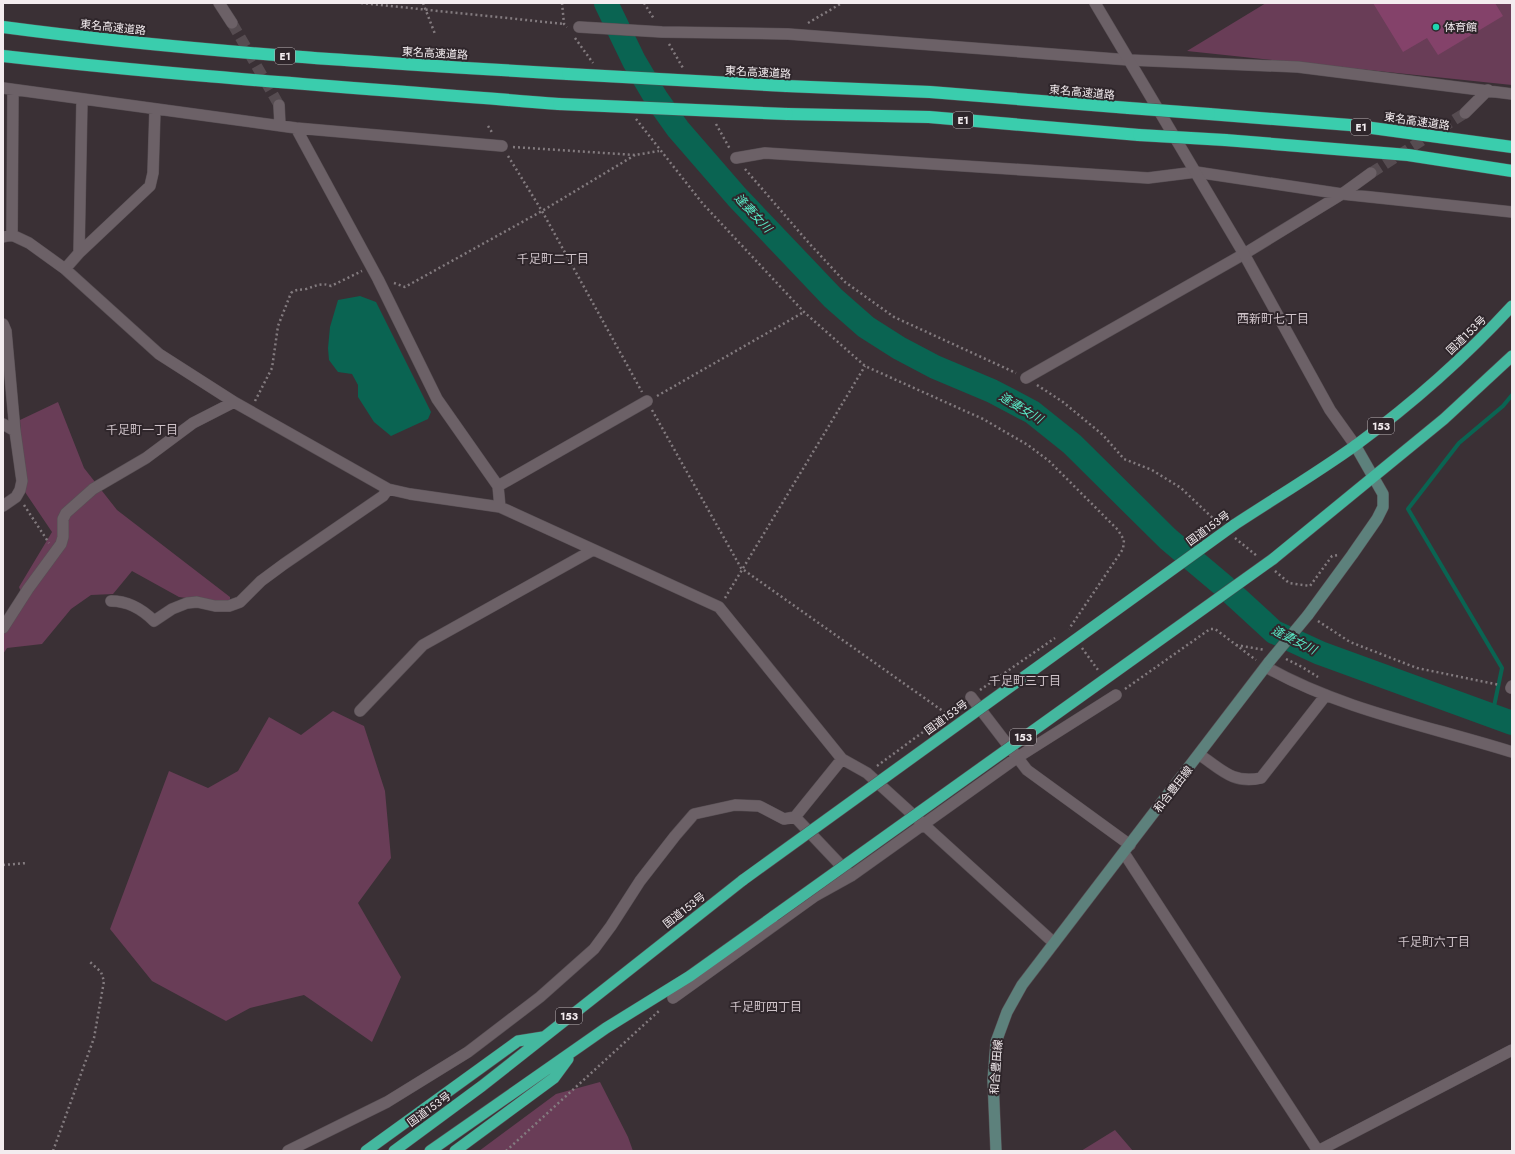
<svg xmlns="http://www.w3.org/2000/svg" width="1515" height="1154" viewBox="0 0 1515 1154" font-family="Jost,'Noto Sans JP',sans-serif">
<rect width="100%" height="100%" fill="#3a3035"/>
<path fill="#693d57" d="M 1266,3 L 1512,3 L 1512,85 L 1187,51 Z
M 58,402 L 84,468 L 117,510 L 230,597 L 230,601 L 215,602 L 179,597 L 132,571 L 113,594 L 91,595 L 71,609 L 42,644 L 7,648 L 3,654 L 3,631 L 25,602 L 19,587 L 52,532 L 25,492 L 20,420 Z
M 333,711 L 364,726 L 385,791 L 391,858 L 358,903 L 401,977 L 372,1042 L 304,995 L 250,1008 L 226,1021 L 152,981 L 110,929 L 169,771 L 208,788 L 238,771 L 269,717 L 301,735 Z
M 600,1082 L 628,1137 L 633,1151 L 479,1151 L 556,1094 Z
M 1115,1130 L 1133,1151 L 1081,1151 Z"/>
<path fill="#0a6452" d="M 360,296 L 376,302 L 431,412 L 428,419 L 391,436 L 374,422 L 358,397 L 358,385 L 352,374 L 338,372 L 329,360 L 328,348 L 330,327 L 338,300 Z"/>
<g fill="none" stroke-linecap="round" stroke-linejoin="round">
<path stroke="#0a6452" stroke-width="4" d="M 1492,716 L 1502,668 L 1408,509 L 1459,443 L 1503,406 L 1512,395"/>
<path stroke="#0a6452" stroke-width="24" d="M 606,3 L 634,61 L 656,98 L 678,129 L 737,197 L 833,298 L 866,327 L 899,348 L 935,367 L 992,391 L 1032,412 L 1072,444 L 1168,539 L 1225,587 L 1274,632 L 1320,653 L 1512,723"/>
</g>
<path fill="#84426a" d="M 1373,3 L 1495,3 L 1503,16 L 1438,55 L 1427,38 L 1403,52 Z"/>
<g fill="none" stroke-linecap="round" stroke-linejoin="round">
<path stroke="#564c51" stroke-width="11" stroke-dasharray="11 5.5" stroke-linecap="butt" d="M 232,23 L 279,105
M 1371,173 L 1465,113"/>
<g stroke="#584f54" stroke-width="12">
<path id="minor" d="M 219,3 L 232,23
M 579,27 L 662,32 L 788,34 L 1129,60 L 1298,67 L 1512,94
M 3,88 L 296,128 L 502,146
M 279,105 L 280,125
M 1465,113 L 1488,90
M 296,128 L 378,279 L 437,399 L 498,486 L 500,507
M 736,158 L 765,153 L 1148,178 L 1196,172 L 1342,194 L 1512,212
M 12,235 L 13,90
M 3,237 L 12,235 L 29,243 L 65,269 L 159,354 L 234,402 L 388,489 L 410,494 L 500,507 L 719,607 L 842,759 L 867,773 L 1054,943
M 79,253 L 82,99
M 65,269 L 79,253 L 150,186 L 153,173 L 155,109
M 3,324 L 6,331 L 15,431 L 22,481 L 20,490 L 16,497 L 3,506
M 1026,378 L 1244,254 L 1342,194 L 1371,173
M 3,424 L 15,431
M 498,486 L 647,401
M 111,601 C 128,601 142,609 154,621 L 172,609 L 187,603 L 197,602 L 215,606 L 229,606 L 240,602 L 261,581 L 284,564 L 383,496 L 388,489
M 3,628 L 28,589 L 61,544 L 63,537 L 63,519 L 66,513 L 93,489 L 146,458 L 193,423 L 234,402
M 1266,667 C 1342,710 1429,726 1512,752
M 1511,688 L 1512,686
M 971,697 L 1027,770 L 1130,845
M 360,711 L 423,645 L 593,550
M 1200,755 C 1222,770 1233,784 1261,778 L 1326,695
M 795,817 L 849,874
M 1124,853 L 1318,1151
M 673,998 L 815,896 L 851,876 L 1018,757 L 1116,695
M 288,1151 L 387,1102 L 468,1052 L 540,997 L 594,949 L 611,926 L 640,881 L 675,836 L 694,814 L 735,805 L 759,806 L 784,819 L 795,817 L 842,759
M 1318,1151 L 1512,1050"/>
</g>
<g stroke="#584f54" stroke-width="12">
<path id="tertiary" d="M 1095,3 L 1244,254 L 1330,410 L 1355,445"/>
</g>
<g stroke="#584f54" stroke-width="12">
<path id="secondary" d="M 1308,615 L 1352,555 L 1377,519 L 1383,507 L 1383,494 L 1355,445
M 996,1151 L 993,1080 L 996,1042 L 1007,1012 L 1022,985 L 1269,662"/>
</g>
<g stroke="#584f54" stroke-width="12">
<path id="trunk" d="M 1234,525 C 1275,498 1317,473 1356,445 C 1412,404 1465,357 1512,306
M 1273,559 L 1444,419 L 1512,356
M 366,1151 L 518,1041 L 543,1037
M 394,1151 L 482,1086 L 743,880
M 430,1151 L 606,1028 L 690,976 L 774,916
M 455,1151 L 554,1078 L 568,1059"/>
</g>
<g stroke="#584f54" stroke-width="13">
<path id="motorway" d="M 3,27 C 191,52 379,63 568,74
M 3,56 C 188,77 373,89 559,104
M 786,86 L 930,92 L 1129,108
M 787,114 L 929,117 L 1139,135
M 1209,114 L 1350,125 L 1512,147
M 1225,140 L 1408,155 L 1512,171"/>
</g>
<path stroke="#837b7f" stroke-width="2.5" stroke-dasharray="2 3" stroke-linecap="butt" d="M 361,3 L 565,24
M 423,3 L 435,34
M 562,3 L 564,24 L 567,27
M 644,3 L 654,19
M 808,23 L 842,3
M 575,38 L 593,63
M 669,44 L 683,68
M 636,119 L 703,204 L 804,312 L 865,366 L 983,419 L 1028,445 L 1049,461 L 1118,530 L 1124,540 L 1123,549 L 1069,629
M 716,124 L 730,149
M 488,126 L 493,134
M 513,147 L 635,155 L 659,151
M 508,156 L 542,211 L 642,392
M 745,169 L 808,242 L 845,282 L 894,317 L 1016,373
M 394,283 L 405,287 L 542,211 L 635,155
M 1037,385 L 1063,402 L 1103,435 L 1124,459 L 1152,470 L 1181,488 L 1218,523
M 657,396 L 804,312
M 255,401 L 272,368 L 278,326 L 291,293 C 296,289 300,290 306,289 C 316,286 321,282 331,286 L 362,271
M 652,410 L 741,568 L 947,714
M 24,505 L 49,543
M 1235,538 L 1257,556
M 1275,571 L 1289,583 L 1310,586 L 1332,556 L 1338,555
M 725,598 L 865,366
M 1318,621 L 1350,642 L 1417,668 L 1500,685
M 1236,645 L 1265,650
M 1082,648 L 1098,670
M 1286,659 L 1302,667 L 1318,677
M 1125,689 L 1210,629 L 1215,629 L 1256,660
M 980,690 L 1055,638
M 877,766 L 961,704
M 3,865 L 27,863
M 53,1151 L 94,1038 L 104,981 L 101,972 L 90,962
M 506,1151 L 660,1010"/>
<use href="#minor" stroke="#6c6167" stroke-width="11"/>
<use href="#tertiary" stroke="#6c6167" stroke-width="11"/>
<use href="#secondary" stroke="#5d817c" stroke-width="11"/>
<use href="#trunk" stroke="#44b89f" stroke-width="11"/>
<use href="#motorway" stroke="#3acdad" stroke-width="12"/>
<g stroke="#584f54" stroke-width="12" stroke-linecap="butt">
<path id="secondary-bridge" d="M 1269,662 L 1308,615"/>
</g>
<g stroke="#584f54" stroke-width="12" stroke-linecap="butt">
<path id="trunk-bridge" d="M 743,880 L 1234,525
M 774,916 L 1273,559"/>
</g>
<g stroke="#584f54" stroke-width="13" stroke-linecap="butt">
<path id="motorway-bridge" d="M 568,74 L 786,86
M 559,104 L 787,114
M 1129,108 L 1209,114
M 1139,135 L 1225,140"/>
</g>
<use href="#secondary-bridge" stroke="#5d817c" stroke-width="11"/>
<use href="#trunk-bridge" stroke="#44b89f" stroke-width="11"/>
<use href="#motorway-bridge" stroke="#3acdad" stroke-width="12"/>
</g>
<circle fill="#1ed5b1" stroke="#2f262b" stroke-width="1.5" cx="1436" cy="27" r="4"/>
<g text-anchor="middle" stroke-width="4" stroke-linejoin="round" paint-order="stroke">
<g fill="#2f262b" stroke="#b8b1b4" stroke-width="1">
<rect x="275" y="48" width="20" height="16" rx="3"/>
<rect x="953" y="112" width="20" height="16" rx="3"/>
<rect x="1351" y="119" width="20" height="16" rx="3"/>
<rect x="1368" y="418" width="26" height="16" rx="3"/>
<rect x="1010" y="729" width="26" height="16" rx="3"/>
<rect x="556" y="1008" width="26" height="16" rx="3"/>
</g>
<g font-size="10" font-weight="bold" fill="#f3ecef">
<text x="285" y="60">E1</text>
<text x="963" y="124">E1</text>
<text x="1361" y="131">E1</text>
<text x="1381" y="430">153</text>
<text x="1023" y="741">153</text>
<text x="569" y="1020">153</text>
</g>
<g font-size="11" fill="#f3ecef" stroke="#2f262b">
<text transform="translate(113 27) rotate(6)" y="4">東名高速道路</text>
<text transform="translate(435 53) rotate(3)" y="4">東名高速道路</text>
<text transform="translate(758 72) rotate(3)" y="4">東名高速道路</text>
<text transform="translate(1082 92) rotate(5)" y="4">東名高速道路</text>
<text transform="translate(1417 121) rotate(8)" y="4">東名高速道路</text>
<text transform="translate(1466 335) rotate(-44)" y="4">国道153号</text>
<text transform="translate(1208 528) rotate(-36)" y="4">国道153号</text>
<text transform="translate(946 717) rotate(-36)" y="4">国道153号</text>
<text transform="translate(1173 789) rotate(-52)" y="4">和合豊田線</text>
<text transform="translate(684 910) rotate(-38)" y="4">国道153号</text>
<text transform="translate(996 1067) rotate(-86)" y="4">和合豊田線</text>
<text transform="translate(429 1109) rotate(-36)" y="4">国道153号</text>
</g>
<g font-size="11" fill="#f3ecef" stroke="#2f262b" text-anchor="start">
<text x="1444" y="31">体育館</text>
</g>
<g font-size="12" font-style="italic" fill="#59eac7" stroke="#2f262b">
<text transform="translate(753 213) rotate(47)" y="4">逢妻女川</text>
<text transform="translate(1021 408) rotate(31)" y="4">逢妻女川</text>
<text transform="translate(1294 640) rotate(27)" y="4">逢妻女川</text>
</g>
<g font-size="12" fill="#cfc3c9" stroke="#2f262b">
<text x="553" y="263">千足町二丁目</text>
<text x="1273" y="323">西新町七丁目</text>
<text x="142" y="434">千足町一丁目</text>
<text x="1025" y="685">千足町三丁目</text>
<text x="1434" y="946">千足町六丁目</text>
<text x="766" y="1011">千足町四丁目</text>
</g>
</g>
<rect width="1515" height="1154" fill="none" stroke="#f3ecef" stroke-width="8"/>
</svg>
